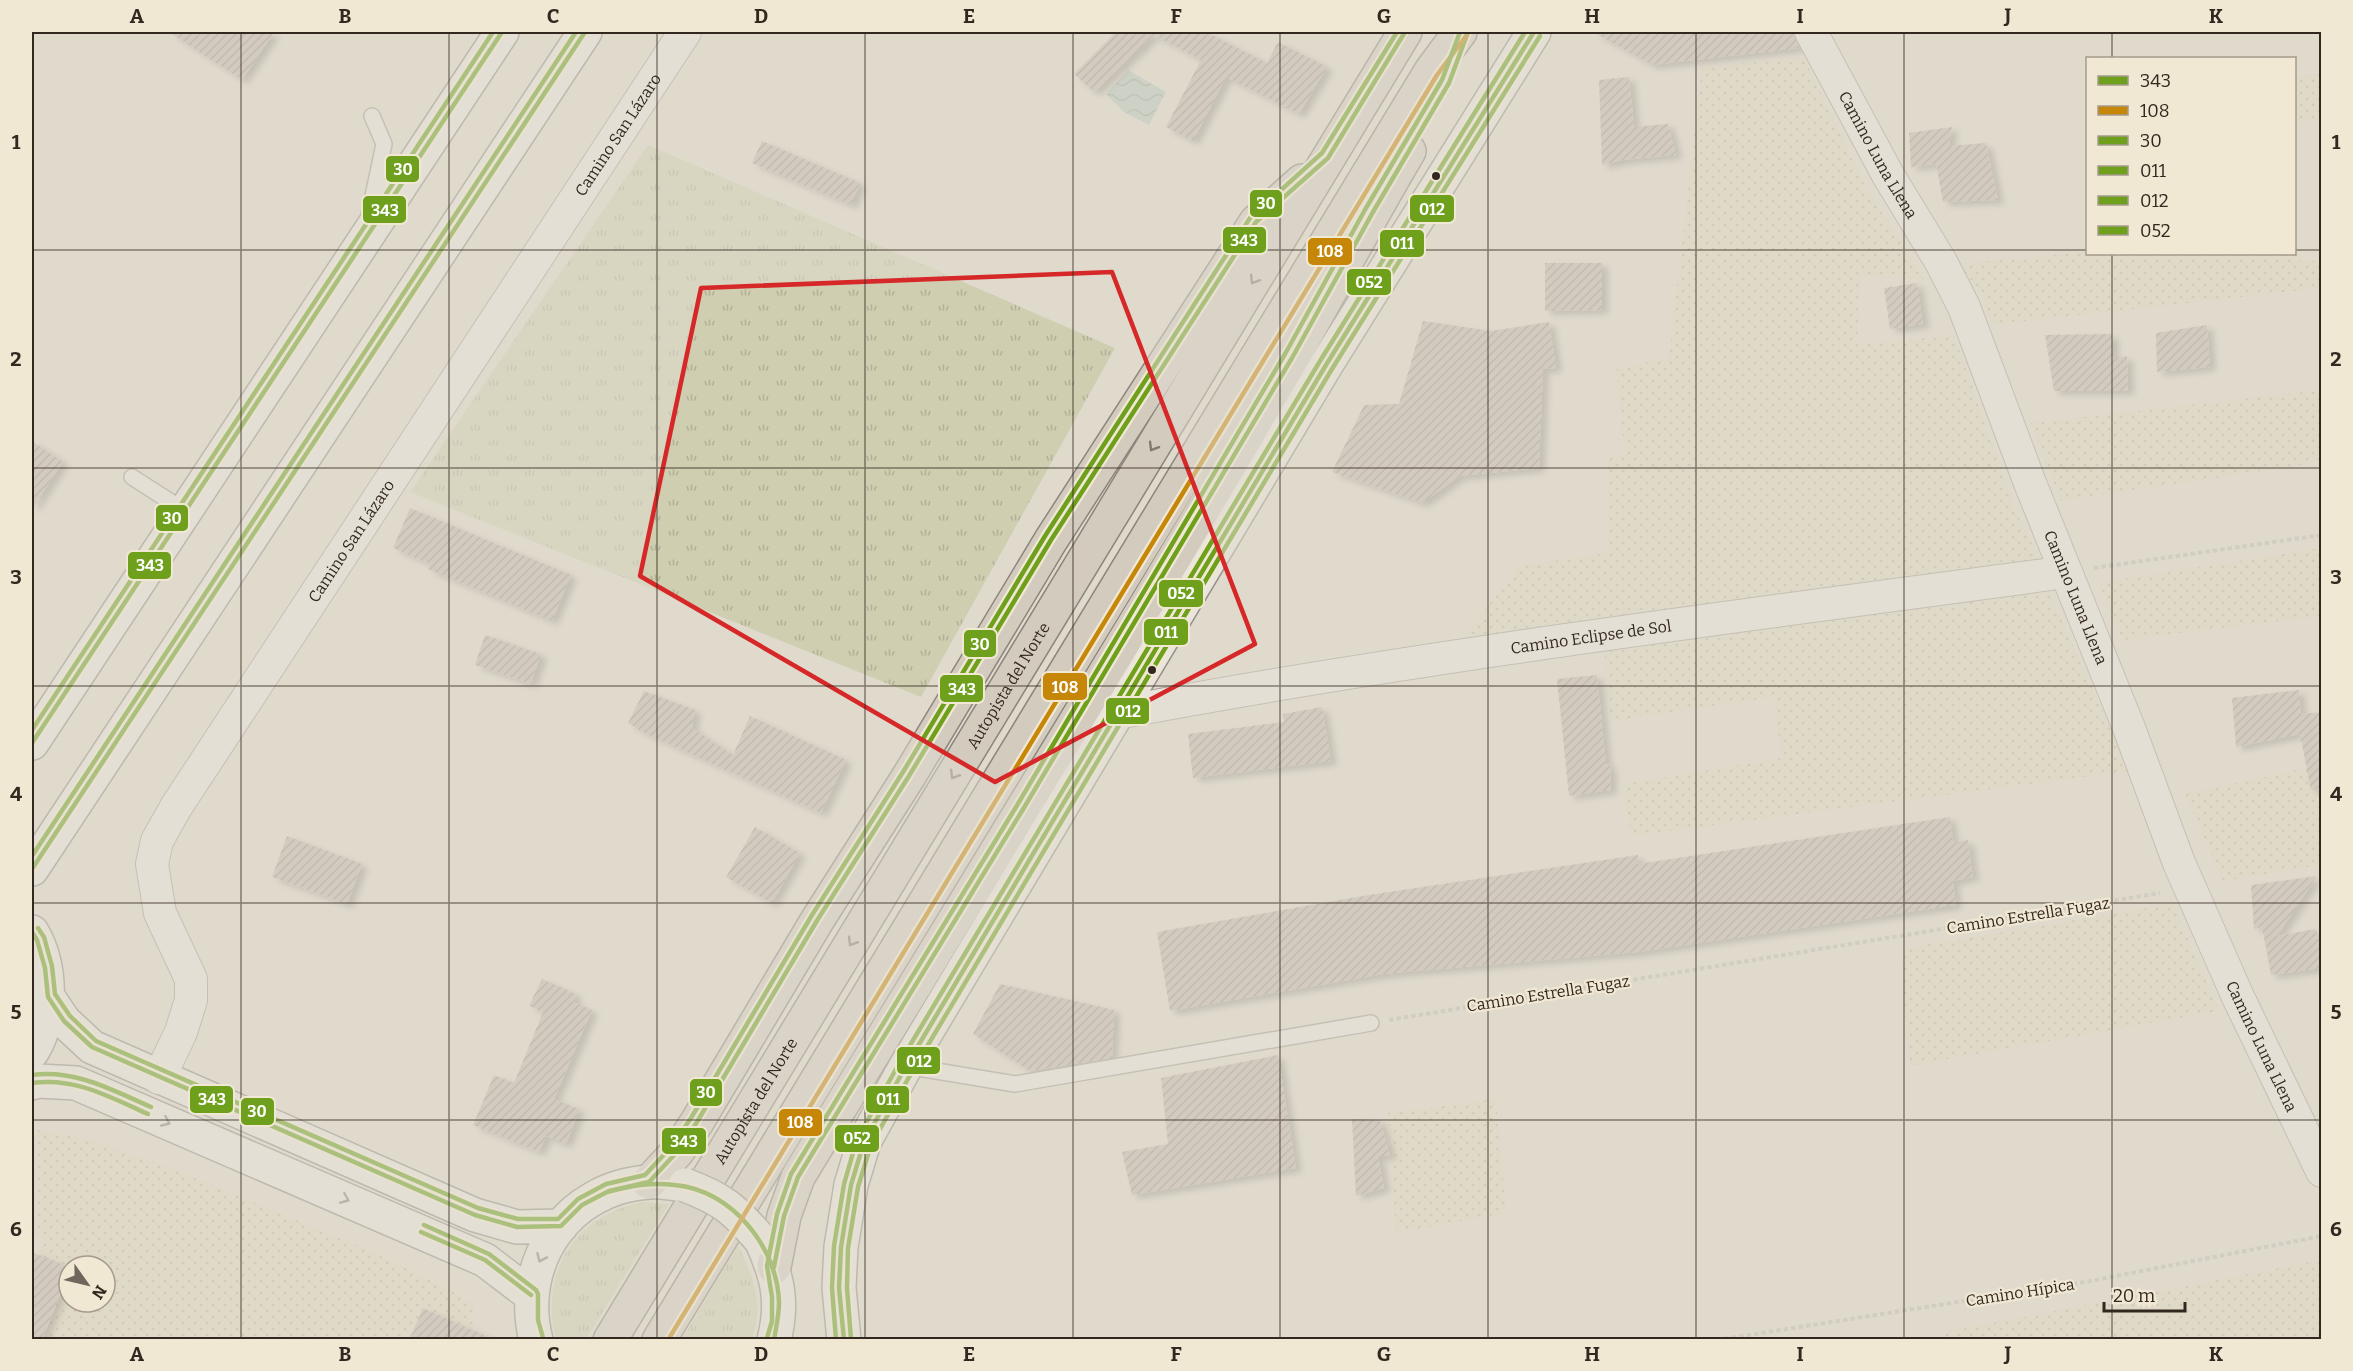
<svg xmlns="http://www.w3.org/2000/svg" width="2353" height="1371" viewBox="0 0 2353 1371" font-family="Bitter,serif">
<defs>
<pattern id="farmland-dots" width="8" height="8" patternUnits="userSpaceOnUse" patternTransform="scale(1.5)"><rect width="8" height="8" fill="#ded7bf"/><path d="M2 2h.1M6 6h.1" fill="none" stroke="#bfb9a4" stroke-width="1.8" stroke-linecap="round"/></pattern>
<pattern id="grass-tufts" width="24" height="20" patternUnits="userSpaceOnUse" patternTransform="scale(1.5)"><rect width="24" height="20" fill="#cfceb1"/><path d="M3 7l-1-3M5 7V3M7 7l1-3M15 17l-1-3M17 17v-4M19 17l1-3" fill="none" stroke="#b2b198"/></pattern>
<pattern id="water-waves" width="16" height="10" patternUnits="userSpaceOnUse" patternTransform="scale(1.5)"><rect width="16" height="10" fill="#b7c5bc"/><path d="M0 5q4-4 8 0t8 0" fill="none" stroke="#9ea9a1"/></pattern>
<pattern id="building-hatch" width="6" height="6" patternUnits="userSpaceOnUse" patternTransform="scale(1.5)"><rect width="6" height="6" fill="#c3b9ae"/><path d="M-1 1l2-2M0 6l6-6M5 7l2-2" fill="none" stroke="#9f968d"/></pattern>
<filter id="shadow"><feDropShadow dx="6" dy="4" stdDeviation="3" flood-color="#0004"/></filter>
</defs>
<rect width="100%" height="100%" fill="#e0dacd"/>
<path fill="url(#farmland-dots)" d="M 1804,58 L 1865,185 L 1924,279 L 1860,277 L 1857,345 L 1954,335 L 2016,512 L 2041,561 L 1863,582 L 1456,646 L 1520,566 L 1608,553 L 1607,459 L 1625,454 L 1616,369 L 1669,358 L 1702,67 Z
M 2321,74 L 2321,120 L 2295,123 L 2295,77 Z
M 2295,232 L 2301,262 L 2321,260 L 2321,288 L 1991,325 L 1982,294 L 1958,264 L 2087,252 L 2088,254 L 2294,254 Z
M 2321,390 L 2321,462 L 2060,501 L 2031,423 Z
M 2321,548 L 2321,616 L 2123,640 L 2099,583 Z
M 2049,592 L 2130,771 L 1631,836 L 1624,784 L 1782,758 L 1773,697 L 1611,721 L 1604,645 Z
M 2321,765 L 2321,865 L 2223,881 L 2185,794 Z
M 2173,904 L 2219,1011 L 1909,1066 L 1901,949 Z
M 1496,1099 L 1506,1213 L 1396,1233 L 1388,1113 Z
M 32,1129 L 85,1139 L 166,1166 L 366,1249 L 456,1293 L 473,1305 L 474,1330 L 423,1308 L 409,1339 L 42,1339 L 69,1272 L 69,1302 L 105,1302 L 105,1266 L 69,1267 L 38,1255 L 44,1240 L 32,1234 Z
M 2321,1260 L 2321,1339 L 1938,1339 L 1951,1331 Z"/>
<path fill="url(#grass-tufts)" d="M 648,145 L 1115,348 L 921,697 L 410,492 Z
M 641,1202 L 669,1204 L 586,1339 L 556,1339 C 542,1287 562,1234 614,1211 C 622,1207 632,1205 641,1202 Z
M 738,1246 C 754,1277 764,1305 752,1339 L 682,1339 Z"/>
<path fill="url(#water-waves)" d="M 1128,70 L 1166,92 L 1149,125 L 1124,112 L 1106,94 Z"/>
<path fill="url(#building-hatch)" filter="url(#shadow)" d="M 169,32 L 274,32 L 242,80 Z
M 1116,32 L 1206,32 L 1267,63 L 1278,42 L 1327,67 L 1299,114 L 1226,77 L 1193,141 L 1166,127 L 1201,60 L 1154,35 L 1094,92 L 1074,74 Z
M 1593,32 L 1793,32 L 1799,48 L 1652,65 Z
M 1629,77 L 1634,127 L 1668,124 L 1676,155 L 1623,160 L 1602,165 L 1599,80 Z
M 1952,127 L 1949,146 L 1986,143 L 1998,200 L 1943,202 L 1936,164 L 1911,167 L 1909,133 Z
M 762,141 L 860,183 L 851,205 L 752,163 Z
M 1545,263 L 1602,263 L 1602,310 L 1545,311 Z
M 1917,283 L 1923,324 L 1890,329 L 1884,288 Z
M 1423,321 L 1491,331 L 1549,322 L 1556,368 L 1543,369 L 1539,468 L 1460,476 L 1422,503 L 1332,472 L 1364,405 L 1399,404 Z
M 2207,325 L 2210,367 L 2157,372 L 2156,333 Z
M 2112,334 L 2113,358 L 2127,356 L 2128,391 L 2054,391 L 2045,335 Z
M 32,441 L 63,462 L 32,509 Z
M 410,508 L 571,575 L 552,621 L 428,569 L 430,564 L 393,548 Z
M 485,635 L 541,654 L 531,684 L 475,665 Z
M 1597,675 L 1606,764 L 1610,764 L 1611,790 L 1569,796 L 1557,679 Z
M 2299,690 L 2301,714 L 2322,712 L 2322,789 L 2311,790 L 2300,734 L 2236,747 L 2232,698 Z
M 644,691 L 695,710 L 692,728 L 733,755 L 750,716 L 846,760 L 821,813 L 645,733 L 628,723 Z
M 1322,707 L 1331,761 L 1193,778 L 1188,734 L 1284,722 L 1283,714 Z
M 1950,817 L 1953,842 L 1968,840 L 1973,877 L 1953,881 L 1956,905 L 1638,952 L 1383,974 L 1170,1011 L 1157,932 L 1369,895 L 1638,855 L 1638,864 Z
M 755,827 L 800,853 L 772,903 L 726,877 Z
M 287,836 L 362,864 L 347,904 L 272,877 Z
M 2317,876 L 2277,936 L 2316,929 L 2322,952 L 2322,968 L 2271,975 L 2262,927 L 2254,929 L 2251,885 Z
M 542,979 L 576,994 L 573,1002 L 592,1010 L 554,1099 L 579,1109 L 575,1121 L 566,1144 L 546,1136 L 539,1152 L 473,1125 L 494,1075 L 514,1083 L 543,1012 L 529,1006 Z
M 1000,984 L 1114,1010 L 1112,1058 L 1030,1071 L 973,1034 Z
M 1278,1055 L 1296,1168 L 1132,1195 L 1122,1152 L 1168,1144 L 1161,1078 Z
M 1352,1119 L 1380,1120 L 1390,1156 L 1378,1156 L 1384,1188 L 1356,1196 Z
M 32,1252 L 69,1267 L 69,1272 L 42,1340 L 32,1340 Z
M 423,1308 L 495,1340 L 409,1340 Z"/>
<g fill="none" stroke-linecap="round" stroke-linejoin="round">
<g stroke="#a59f96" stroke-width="18">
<path id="lane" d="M 369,215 L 384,144 L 372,116
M 132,477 L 185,511
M 906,1066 L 1015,1084 L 1371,1023"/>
</g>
<g stroke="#a59f96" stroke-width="34">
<g id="street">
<path id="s1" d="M 1811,32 L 1888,175 L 1941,262 L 1964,307 L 2030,483 L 2129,728 L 2179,863 L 2238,997 L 2322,1171"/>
<path id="s2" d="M 1117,713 C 1431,654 1749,615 2066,572"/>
<path id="s3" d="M 159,1078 L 181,1032 L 191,1000 L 191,979 L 160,913 L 152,864 L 157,841 L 176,807 L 685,32"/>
</g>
</g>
<g stroke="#958f86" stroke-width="36">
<path id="secondary" d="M 32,743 L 502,32
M 32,869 L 585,32
M 32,932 C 52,965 53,1019 32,1052
M 48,997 L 64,1021 L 92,1047 L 475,1215 L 517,1227 L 561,1226
M 32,1083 L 39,1081 L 76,1083 L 485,1260 L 531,1295
M 761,1240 C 777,1275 784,1301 774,1340
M 536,1340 C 516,1262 568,1187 649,1182 C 658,1181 668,1183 677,1184
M 844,1340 L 839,1288 L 841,1247 L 851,1185 L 864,1142 L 906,1066 L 1326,365 L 1534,32"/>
</g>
<g stroke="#8b857d" stroke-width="36">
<g id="highway">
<path d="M 649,1182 L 677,1152 L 697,1122 L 818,919 L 909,776 L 1051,540 L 1256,222 L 1302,181"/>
<path d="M 774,1267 L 784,1216 L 798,1177 C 963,905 1131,635 1291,360 C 1331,291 1368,220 1409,151"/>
<path id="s4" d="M 610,1340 L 1405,32"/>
<path d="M 659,1340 L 1431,71 L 1460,32"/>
</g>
</g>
<path stroke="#c1bcb4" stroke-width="4" stroke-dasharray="4.5 3" stroke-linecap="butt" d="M 2094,568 L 2322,535
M 1389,1020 L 2160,893
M 1717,1340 L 2085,1282 L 2322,1236"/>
<use href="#lane" stroke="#e9e5dd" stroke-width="15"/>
<use href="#street" stroke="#e9e5dd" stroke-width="32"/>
<use href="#secondary" stroke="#e9e5dd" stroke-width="33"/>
<use href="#highway" stroke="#d3cbbe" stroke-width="33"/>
<g stroke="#958f86" stroke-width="36" stroke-linecap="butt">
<path id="secondary-bridge" d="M 685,1185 C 722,1199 733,1208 759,1238"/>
</g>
<use href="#secondary-bridge" stroke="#e9e5dd" stroke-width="33"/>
<g stroke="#f1e8d4" stroke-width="9">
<path id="bus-1" d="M 32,743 L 502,32
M 32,869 L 585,32
M 32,932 L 37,940 L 45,968 L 48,997 L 64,1021 L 92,1047 L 475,1215 L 517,1227 L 561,1226 L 582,1205 L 609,1191 L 649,1182 L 677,1152 L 697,1122 L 818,919 L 909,776 L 1051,540 L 1256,222 L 1328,158 L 1405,32
M 32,1083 C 75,1077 110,1097 148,1114
M 607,1192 C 631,1186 650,1182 675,1185 C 732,1190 778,1248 779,1303 C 779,1315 776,1328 774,1340
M 421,1232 L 485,1260 L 531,1295
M 774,1267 L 784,1216 L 798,1177 L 1022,811 L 1292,358 L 1373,212 L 1449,83 L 1468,32"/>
</g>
<g stroke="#f1e8d4" stroke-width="9">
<path id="bus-2" d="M 668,1340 L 1437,75 L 1466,36"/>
</g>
<g stroke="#f1e8d4" stroke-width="9">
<path id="bus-3" d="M 32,730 L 493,32
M 32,856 L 576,32
M 38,928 L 44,937 L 52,966 L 55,994 L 70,1016 L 96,1041 L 478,1208 L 518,1219 L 558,1219 L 578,1199 L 606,1184 L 645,1175 L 671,1147 L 691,1118 L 812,915 L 903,772 L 1045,536 L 1250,218 L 1322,153 L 1397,32
M 32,1075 C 75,1069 112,1090 151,1107
M 424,1225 L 489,1254 L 536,1290 L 538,1294 L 538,1320 L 543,1338
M 767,1338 L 772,1321 L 772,1297 L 767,1266 L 777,1214 L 791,1174 L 1016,807 L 1285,354 L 1366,208 L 1442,80 L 1460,32"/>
</g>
<g stroke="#f1e8d4" stroke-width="9">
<path id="bus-4" d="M 844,1340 L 839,1288 L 841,1247 L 851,1185 L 864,1142 L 906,1066 L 1326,365 L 1534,32"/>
</g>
<g stroke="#f1e8d4" stroke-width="9">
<path id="bus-5" d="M 851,1339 L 847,1288 L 848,1248 L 858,1187 L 871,1145 L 913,1070 L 1332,369 L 1540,36"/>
</g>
<g stroke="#f1e8d4" stroke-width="9">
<path id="bus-6" d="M 836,1340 L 832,1288 L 834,1246 L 844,1184 L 857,1139 L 900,1062 L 1320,361 L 1525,32"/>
</g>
<use href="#bus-1" stroke="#6ea01c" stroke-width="4.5"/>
<use href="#bus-2" stroke="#c68608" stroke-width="4.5"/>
<use href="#bus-3" stroke="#6ea01d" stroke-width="4.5"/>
<use href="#bus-4" stroke="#6ea01c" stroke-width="4.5"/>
<use href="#bus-5" stroke="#6ea01c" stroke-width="4.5"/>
<use href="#bus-6" stroke="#6ea01c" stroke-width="4.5"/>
</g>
<defs><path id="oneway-chevron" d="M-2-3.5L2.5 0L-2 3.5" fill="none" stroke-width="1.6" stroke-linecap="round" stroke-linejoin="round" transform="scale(1.5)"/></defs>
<g stroke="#837a6e">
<use href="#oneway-chevron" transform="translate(1254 280) rotate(121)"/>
<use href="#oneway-chevron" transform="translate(1153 447) rotate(121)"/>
<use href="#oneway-chevron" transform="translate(954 775) rotate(121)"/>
<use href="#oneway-chevron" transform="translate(852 942) rotate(121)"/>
</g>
<g stroke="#8e867e">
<use href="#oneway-chevron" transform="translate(166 1122) rotate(23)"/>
<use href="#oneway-chevron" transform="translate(345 1199) rotate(23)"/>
<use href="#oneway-chevron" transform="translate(541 1258) rotate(114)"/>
</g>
<path d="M0 0H2353V1371H0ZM 1112,272 L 1255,644 L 995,782 L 640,576 L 701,288 Z" fill="#e0dacd" fill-opacity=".55" fill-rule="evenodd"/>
<path fill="none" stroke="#d62828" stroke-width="4.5" stroke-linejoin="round" d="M 1112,272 L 1255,644 L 995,782 L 640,576 L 701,288 Z"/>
<path fill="none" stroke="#33281f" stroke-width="1.5" stroke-opacity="0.55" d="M 241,32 L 241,1340M 449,32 L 449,1340M 657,32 L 657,1340M 865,32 L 865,1340M 1073,32 L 1073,1340M 1280,32 L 1280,1340M 1488,32 L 1488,1340M 1696,32 L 1696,1340M 1904,32 L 1904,1340M 2112,32 L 2112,58M 32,250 L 2088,250M 2294,250 L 2322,250M 2112,254 L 2112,1340M 32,468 L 2322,468M 32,686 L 2322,686M 32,903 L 2322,903M 32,1120 L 2322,1120"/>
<g fill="#33281f" stroke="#f1e8d4" stroke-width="2">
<circle cx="1436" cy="176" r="5"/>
<circle cx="1152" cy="670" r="5"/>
</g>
<g text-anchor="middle" stroke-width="4.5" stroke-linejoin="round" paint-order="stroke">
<g font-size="16" fill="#33281f" stroke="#f1e8d4">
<text dy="6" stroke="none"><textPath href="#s3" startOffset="1095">Camino San Lázaro</textPath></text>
<text dy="6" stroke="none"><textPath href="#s1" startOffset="140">Camino Luna Llena</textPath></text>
<text dy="6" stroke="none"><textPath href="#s3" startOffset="609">Camino San Lázaro</textPath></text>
<text dy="6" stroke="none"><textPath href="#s1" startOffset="626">Camino Luna Llena</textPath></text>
<text dy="6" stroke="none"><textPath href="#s2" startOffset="480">Camino Eclipse de Sol</textPath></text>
<text dy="6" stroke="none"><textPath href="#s4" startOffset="766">Autopista del Norte</textPath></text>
<text transform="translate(2028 915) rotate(-9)" y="6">Camino Estrella Fugaz</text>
<text transform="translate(1548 993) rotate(-9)" y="6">Camino Estrella Fugaz</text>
<text dy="6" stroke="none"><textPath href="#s1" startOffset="1112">Camino Luna Llena</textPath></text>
<text dy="6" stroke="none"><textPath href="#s4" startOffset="280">Autopista del Norte</textPath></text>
<text transform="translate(2020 1292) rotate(-9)" y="6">Camino Hípica</text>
</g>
</g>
<g stroke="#f1e8d4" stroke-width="2">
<rect x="385" y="155" width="35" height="28" rx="6" fill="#6ea01d"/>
<rect x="1249" y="189" width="34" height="29" rx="6" fill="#6ea01d"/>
<rect x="1409" y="194" width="46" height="29" rx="6" fill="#6ea01c"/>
<rect x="362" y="195" width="45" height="29" rx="6" fill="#6ea01c"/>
<rect x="1222" y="226" width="45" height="28" rx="6" fill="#6ea01c"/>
<rect x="1379" y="229" width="46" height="29" rx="6" fill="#6ea01c"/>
<rect x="1307" y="237" width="46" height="29" rx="6" fill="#c68608"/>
<rect x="1346" y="268" width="46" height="28" rx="6" fill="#6ea01c"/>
<rect x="155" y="504" width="34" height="28" rx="6" fill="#6ea01d"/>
<rect x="127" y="551" width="45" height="29" rx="6" fill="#6ea01c"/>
<rect x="1158" y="579" width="46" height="29" rx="6" fill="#6ea01c"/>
<rect x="1143" y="618" width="46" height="28" rx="6" fill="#6ea01c"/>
<rect x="963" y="629" width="34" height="29" rx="6" fill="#6ea01d"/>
<rect x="1042" y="672" width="46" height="29" rx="6" fill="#c68608"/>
<rect x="939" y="674" width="45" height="29" rx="6" fill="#6ea01c"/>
<rect x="1105" y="697" width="45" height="28" rx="6" fill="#6ea01c"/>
<rect x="896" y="1046" width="45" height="29" rx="6" fill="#6ea01c"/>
<rect x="689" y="1078" width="34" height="29" rx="6" fill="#6ea01d"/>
<rect x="189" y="1085" width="45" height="29" rx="6" fill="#6ea01c"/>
<rect x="865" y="1085" width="45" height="29" rx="6" fill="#6ea01c"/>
<rect x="240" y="1097" width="35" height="29" rx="6" fill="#6ea01d"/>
<rect x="778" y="1108" width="45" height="29" rx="6" fill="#c68608"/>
<rect x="834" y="1124" width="46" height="29" rx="6" fill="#6ea01c"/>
<rect x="661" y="1127" width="46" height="28" rx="6" fill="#6ea01c"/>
</g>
<g font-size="16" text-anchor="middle" font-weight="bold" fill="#fff">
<text x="403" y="175">30</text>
<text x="1266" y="209">30</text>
<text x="1432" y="215">012</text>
<text x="385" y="216">343</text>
<text x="1244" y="246">343</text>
<text x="1402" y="249">011</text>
<text x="1330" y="257">108</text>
<text x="1369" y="288">052</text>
<text x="172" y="524">30</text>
<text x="150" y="571">343</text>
<text x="1181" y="599">052</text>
<text x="1166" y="638">011</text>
<text x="980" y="650">30</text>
<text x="1065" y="693">108</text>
<text x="962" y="695">343</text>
<text x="1128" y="717">012</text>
<text x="919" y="1067">012</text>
<text x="706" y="1098">30</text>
<text x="212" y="1105">343</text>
<text x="888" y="1105">011</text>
<text x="257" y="1117">30</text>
<text x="800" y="1128">108</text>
<text x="857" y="1144">052</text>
<text x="684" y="1147">343</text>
</g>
<rect width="2353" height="1371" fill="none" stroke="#f1e8d4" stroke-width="66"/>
<rect x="2086" y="57" width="210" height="198" fill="#f1e8d4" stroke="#a59b8c" stroke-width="1.5"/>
<rect x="2098" y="76" width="30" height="9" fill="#6ea01c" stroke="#a59b8c" stroke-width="1.5"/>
<text x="2140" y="87" font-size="18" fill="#33281f">343</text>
<rect x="2098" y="106" width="30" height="9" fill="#c68608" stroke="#a59b8c" stroke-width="1.5"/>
<text x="2140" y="117" font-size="18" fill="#33281f">108</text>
<rect x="2098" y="136" width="30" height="9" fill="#6ea01d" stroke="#a59b8c" stroke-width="1.5"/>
<text x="2140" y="147" font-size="18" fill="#33281f">30</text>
<rect x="2098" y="166" width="30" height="9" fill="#6ea01c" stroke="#a59b8c" stroke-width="1.5"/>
<text x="2140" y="177" font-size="18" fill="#33281f">011</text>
<rect x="2098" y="196" width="30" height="9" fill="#6ea01c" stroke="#a59b8c" stroke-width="1.5"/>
<text x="2140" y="207" font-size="18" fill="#33281f">012</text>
<rect x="2098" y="226" width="30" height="9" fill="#6ea01c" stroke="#a59b8c" stroke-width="1.5"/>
<text x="2140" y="237" font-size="18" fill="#33281f">052</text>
<g transform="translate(87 1284) rotate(124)"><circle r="28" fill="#f1e8d4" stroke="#a59b8c" stroke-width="1.5"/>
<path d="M0-4.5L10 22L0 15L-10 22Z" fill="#70665c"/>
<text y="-9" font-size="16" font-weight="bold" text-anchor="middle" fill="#33281f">N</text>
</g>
<path d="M2104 1302v9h81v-9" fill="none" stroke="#33281f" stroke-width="3"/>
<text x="2113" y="1302" font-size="18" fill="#33281f" stroke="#f1e8d4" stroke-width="4.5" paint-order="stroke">20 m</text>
<rect x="33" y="33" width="2287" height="1305" fill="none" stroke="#33281f" stroke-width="2"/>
<g font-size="20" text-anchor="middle" font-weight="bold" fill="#33281f">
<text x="137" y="23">A</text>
<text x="345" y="23">B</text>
<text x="553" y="23">C</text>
<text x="761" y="23">D</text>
<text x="969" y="23">E</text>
<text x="1176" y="23">F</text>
<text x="1384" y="23">G</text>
<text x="1592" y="23">H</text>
<text x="1800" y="23">I</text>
<text x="2008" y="23">J</text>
<text x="2216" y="23">K</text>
<text x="16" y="149">1</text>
<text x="2336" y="149">1</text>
<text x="16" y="366">2</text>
<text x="2336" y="366">2</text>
<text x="16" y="584">3</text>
<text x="2336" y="584">3</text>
<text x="16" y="801">4</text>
<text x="2336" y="801">4</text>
<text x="16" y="1019">5</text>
<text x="2336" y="1019">5</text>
<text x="16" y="1236">6</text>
<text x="2336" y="1236">6</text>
<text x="137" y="1361">A</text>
<text x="345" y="1361">B</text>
<text x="553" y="1361">C</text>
<text x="761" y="1361">D</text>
<text x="969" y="1361">E</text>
<text x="1176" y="1361">F</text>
<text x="1384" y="1361">G</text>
<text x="1592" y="1361">H</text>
<text x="1800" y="1361">I</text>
<text x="2008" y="1361">J</text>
<text x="2216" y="1361">K</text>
</g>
</svg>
